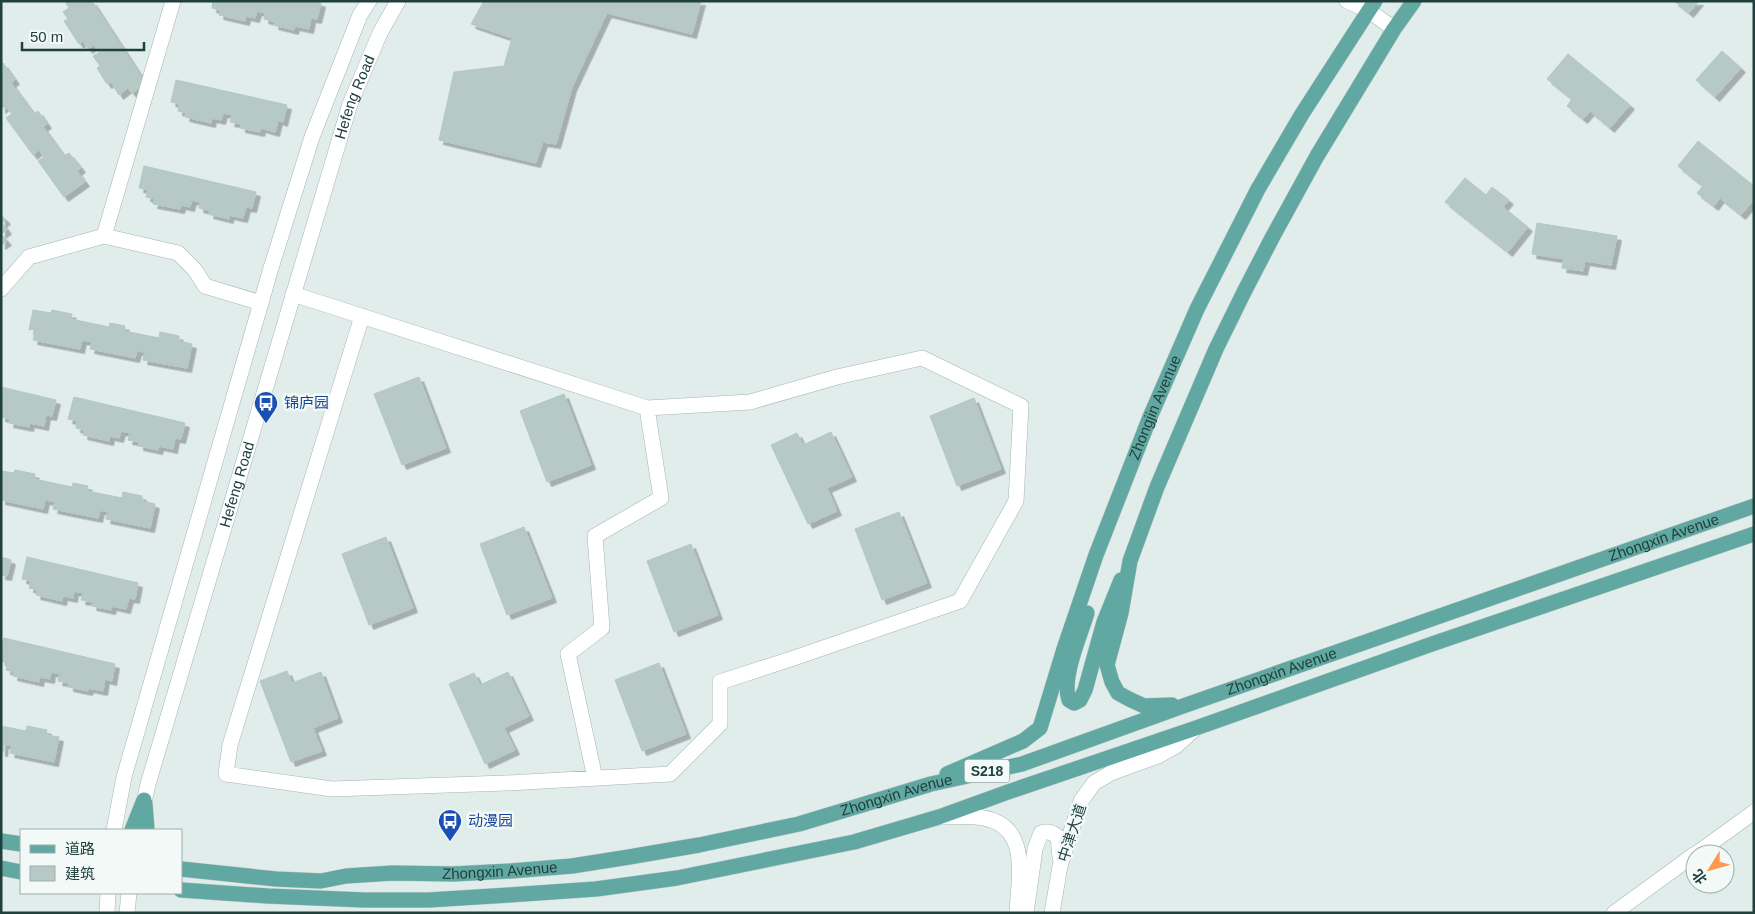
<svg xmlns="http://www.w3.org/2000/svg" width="1755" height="914" viewBox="0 0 1755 914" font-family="Arial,'Noto Sans SC',sans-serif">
<defs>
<filter id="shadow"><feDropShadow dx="4.5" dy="4.5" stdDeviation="0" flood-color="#0004"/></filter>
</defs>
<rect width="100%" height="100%" fill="#e1edea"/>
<path fill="#b6c9c4" stroke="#b3c8c3" filter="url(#shadow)" d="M 65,1 L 92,1 L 146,84 L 132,93 L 128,88 L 119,95 L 111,82 L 107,84 L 97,68 L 100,66 L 93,56 L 99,53 L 94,45 L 88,49 L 83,41 L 79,44 L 64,21 L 68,19 L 63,12 L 69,8 Z
M 213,1 L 315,1 L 321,3 L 317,19 L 311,18 L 309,29 L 295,26 L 294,30 L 274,25 L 275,22 L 264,19 L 265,13 L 257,11 L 255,18 L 246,16 L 245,21 L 219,15 L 220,10 L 212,8 Z
M 484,1 L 701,1 L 692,34 L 607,13 L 572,87 L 556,144 L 543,142 L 536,163 L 439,140 L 454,72 L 504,66 L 512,38 L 471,24 Z
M 1674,1 L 1699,1 L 1689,13 Z
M 1722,51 L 1741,68 L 1715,97 L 1696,80 Z
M 1568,54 L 1630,105 L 1610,128 L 1590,111 L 1583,119 L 1567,106 L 1572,99 L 1547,79 Z
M 3,63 L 15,80 L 11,83 L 34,114 L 38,111 L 47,124 L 43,127 L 64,156 L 69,153 L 81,168 L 77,171 L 85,182 L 64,197 L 38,161 L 44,157 L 39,150 L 33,155 L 6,118 L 12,114 L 5,106 L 1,109 L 1,65 Z
M 176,80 L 287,105 L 283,122 L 278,120 L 275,132 L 261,128 L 260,132 L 241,128 L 241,124 L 230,122 L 232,115 L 223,113 L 221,120 L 212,118 L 211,123 L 185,117 L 186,113 L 178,111 L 179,104 L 171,102 Z
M 1698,141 L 1754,186 L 1754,200 L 1741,215 L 1720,198 L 1714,206 L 1697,193 L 1703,186 L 1678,166 Z
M 144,166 L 256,192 L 252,208 L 246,207 L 243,218 L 229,215 L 229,219 L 209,214 L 210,211 L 199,208 L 200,202 L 192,200 L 190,207 L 181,205 L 180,209 L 153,204 L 155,199 L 146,197 L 148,190 L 139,188 Z
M 1465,178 L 1486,195 L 1492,187 L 1509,200 L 1503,207 L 1528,227 L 1508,252 L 1445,202 Z
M 1,215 L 6,220 L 2,223 L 7,230 L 1,234 L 7,241 L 1,245 Z
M 1537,223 L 1617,236 L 1611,265 L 1585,261 L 1583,271 L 1562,268 L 1564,259 L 1532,254 Z
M 33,310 L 51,313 L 52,310 L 72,314 L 71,319 L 109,327 L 110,323 L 125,326 L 124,331 L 159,338 L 160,332 L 179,336 L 179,341 L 192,344 L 187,368 L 143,360 L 145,352 L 137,351 L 135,358 L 90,349 L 92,342 L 82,340 L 80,349 L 33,340 L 36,329 L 29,330 Z
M 419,377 L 446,448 L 402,465 L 374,394 Z
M 1,387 L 56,400 L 52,416 L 46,415 L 44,426 L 30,423 L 29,427 L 9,423 L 10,419 L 1,417 Z
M 564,394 L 591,465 L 547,482 L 520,411 Z
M 74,397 L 185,423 L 181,439 L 175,438 L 173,449 L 159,446 L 158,450 L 139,446 L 139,442 L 128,440 L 130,433 L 121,431 L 119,438 L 110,436 L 109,441 L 83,435 L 84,430 L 76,428 L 77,421 L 68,419 Z
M 974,398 L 1001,469 L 957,486 L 930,416 Z
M 831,432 L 852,477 L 827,488 L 837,511 L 808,524 L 771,445 L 797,433 L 803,445 Z
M 15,470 L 35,474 L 34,479 L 72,487 L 73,483 L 88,486 L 87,491 L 122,498 L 123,492 L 142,496 L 142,501 L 155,504 L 150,528 L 106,519 L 108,512 L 100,510 L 98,518 L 53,509 L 55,502 L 45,500 L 43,509 L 1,500 L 1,471 L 14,473 Z
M 899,512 L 927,583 L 882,600 L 855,529 Z
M 524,527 L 552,598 L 507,615 L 480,544 Z
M 386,537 L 413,608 L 369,625 L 342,554 Z
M 691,544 L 718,615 L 674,632 L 647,561 Z
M 1,557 L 11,560 L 7,576 L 1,575 Z
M 27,557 L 138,583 L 135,599 L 129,598 L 126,609 L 112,606 L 111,610 L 92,606 L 93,602 L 81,600 L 83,593 L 74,591 L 73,598 L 63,596 L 62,601 L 36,595 L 37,590 L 29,588 L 31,581 L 22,579 Z
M 4,638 L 115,664 L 112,681 L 105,679 L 103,691 L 89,688 L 88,691 L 69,687 L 69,683 L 58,681 L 60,674 L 51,672 L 50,679 L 40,677 L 39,682 L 13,676 L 14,672 L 6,670 L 7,663 L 1,661 L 1,649 Z
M 659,663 L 686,734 L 642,751 L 615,680 Z
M 287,671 L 292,683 L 321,672 L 338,718 L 313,728 L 322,751 L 291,762 L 260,681 Z
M 508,672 L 529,716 L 504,728 L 515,750 L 485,764 L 449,684 L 474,673 L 480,685 Z
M 1,726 L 26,731 L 27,726 L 47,730 L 46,735 L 59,737 L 54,762 L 10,753 L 12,746 L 4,744 L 3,752 L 1,752 Z"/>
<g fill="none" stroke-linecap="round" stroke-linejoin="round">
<g stroke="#a3b6b3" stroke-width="16">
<path id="minor" d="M 104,236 L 173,1
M 1,289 L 29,257 L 104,236 L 178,253 L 195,270 L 205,286 L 261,303
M 293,294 L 647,408 L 750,402 L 837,377 L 922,358 L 1021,406 L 1016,501 L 960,601 L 791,659 L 720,682 L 720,724 L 670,774 L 506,783 L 332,789 L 226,774 L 230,745 L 362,316
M 595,778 L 568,654 L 602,628 L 595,536 L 661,498 L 647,408"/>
</g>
<g stroke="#a3b6b3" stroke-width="16">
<g id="tertiary">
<path id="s1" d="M 142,811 L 148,784 L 350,104 L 380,33 L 398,1"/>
<path d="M 941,817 C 952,817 964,816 976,817 C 1031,821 1019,874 1017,913"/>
<path d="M 114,830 L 124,777 L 271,268 L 312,137 L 360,15 L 369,1"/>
<path d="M 1696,854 L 1754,812"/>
<path d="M 107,913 L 108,893"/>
<path d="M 127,913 L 129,893"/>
<path d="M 1026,913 L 1035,849 L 1041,833 C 1048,831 1052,832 1058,837 L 1060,857"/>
<path d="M 1052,913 L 1060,866 L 1077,813 L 1081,801 L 1094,783 L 1111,773 L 1158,756 L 1176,746 L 1196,728"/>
<path d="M 1614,913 L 1695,854"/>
</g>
</g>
<g stroke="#9ebbb5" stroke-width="16">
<path id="secondary" d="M 1347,1 L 1368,10 L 1394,29"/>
</g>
<g stroke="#c0cac9" stroke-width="16">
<g id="primary">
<path d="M 1087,613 C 1080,636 1061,678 1069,700 L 1074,703 L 1080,700 L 1085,690 L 1104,622 L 1121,580"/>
<path d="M 1172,705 L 1144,706 L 1129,699 L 1118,693 L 1112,682 L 1107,665 L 1121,613 L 1130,561 L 1157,487 L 1216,349 L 1244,292 L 1272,238 L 1317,156 L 1394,29 L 1414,1"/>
<path id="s2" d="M 947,774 L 1023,741 L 1040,728 L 1064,649 L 1096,555 L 1150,417 L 1197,309 L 1258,189 L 1302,114 L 1375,1"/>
<path d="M 145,804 L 147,830"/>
<path d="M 132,830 L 144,800"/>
<path d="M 1,841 L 21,844"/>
<path d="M 1,868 L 21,872"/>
<path id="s3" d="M 181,869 L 276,879 L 321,881 L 346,876 L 393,873 L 453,874 L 511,871 L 572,866 L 629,857 L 699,845 L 799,824 L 931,784 L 1022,764 L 1186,705 L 1754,506"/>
<path d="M 181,890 L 268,896 L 364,900 L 429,900 L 509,895 L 596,889 L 677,878 L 854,842 L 939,817 L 1008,792 L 1196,728 L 1432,644 L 1754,534"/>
</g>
</g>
<use href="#minor" stroke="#fff" stroke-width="15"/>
<use href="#tertiary" stroke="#fff" stroke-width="15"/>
<use href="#secondary" stroke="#fff" stroke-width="15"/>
<use href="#primary" stroke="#61a8a2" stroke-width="15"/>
</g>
<defs>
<g id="bus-pin" transform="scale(1.25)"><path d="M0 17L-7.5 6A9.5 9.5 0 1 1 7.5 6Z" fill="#1a4fb4" stroke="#f2f9f7"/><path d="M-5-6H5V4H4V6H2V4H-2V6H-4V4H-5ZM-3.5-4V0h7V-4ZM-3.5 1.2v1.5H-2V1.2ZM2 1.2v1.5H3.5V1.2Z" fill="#fff"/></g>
</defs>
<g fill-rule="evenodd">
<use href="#bus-pin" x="266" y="403"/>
<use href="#bus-pin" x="450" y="821"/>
</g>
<g text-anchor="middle" stroke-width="5" stroke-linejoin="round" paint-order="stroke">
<rect fill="#f2f9f7" stroke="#5e7875" stroke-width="1" x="964.5" y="759.5" width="45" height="23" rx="4"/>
<g font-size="14" font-weight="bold" fill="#1f403d">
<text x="987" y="776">S218</text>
</g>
<g font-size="15" fill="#1f403d" stroke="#f2f9f7">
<text dy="5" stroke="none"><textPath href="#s1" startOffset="745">Hefeng Road</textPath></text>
<text dy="5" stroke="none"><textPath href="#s2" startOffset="445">Zhongjin Avenue</textPath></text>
<text dy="5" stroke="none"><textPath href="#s1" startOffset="340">Hefeng Road</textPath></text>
<text dy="5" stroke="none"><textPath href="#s3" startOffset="1535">Zhongxin Avenue</textPath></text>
<text dy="5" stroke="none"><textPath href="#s3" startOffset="1130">Zhongxin Avenue</textPath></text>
<text dy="5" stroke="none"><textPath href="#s3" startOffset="725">Zhongxin Avenue</textPath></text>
<text transform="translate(1072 833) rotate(-72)" y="5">中津大道</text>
<text dy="5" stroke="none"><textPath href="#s3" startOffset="320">Zhongxin Avenue</textPath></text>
</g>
<g font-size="15" fill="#164399" stroke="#f2f9f7" text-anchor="start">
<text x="284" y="408">锦庐园</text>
<text x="468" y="826">动漫园</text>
</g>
</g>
<rect width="1755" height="914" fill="none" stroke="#1f403d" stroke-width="5"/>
<rect x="20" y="829" width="162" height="65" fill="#f2f9f7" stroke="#9eafad"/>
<rect x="30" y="845" width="25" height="8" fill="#61a8a2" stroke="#9eafad"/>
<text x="65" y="854" font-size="15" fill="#1f403d">道路</text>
<rect x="30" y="866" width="25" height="15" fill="#b6c9c4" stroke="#9eafad"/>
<text x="65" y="879" font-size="15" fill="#1f403d">建筑</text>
<g transform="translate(1710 869) rotate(233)"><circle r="24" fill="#f2f9f7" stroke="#9eafad"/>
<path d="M0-4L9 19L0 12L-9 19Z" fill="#ff984e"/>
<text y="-8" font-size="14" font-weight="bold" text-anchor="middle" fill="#1f403d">北</text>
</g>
<path d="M22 42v8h122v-8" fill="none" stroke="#1f403d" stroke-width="2.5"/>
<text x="30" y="42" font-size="15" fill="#1f403d" stroke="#f2f9f7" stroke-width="4" paint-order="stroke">50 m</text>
</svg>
